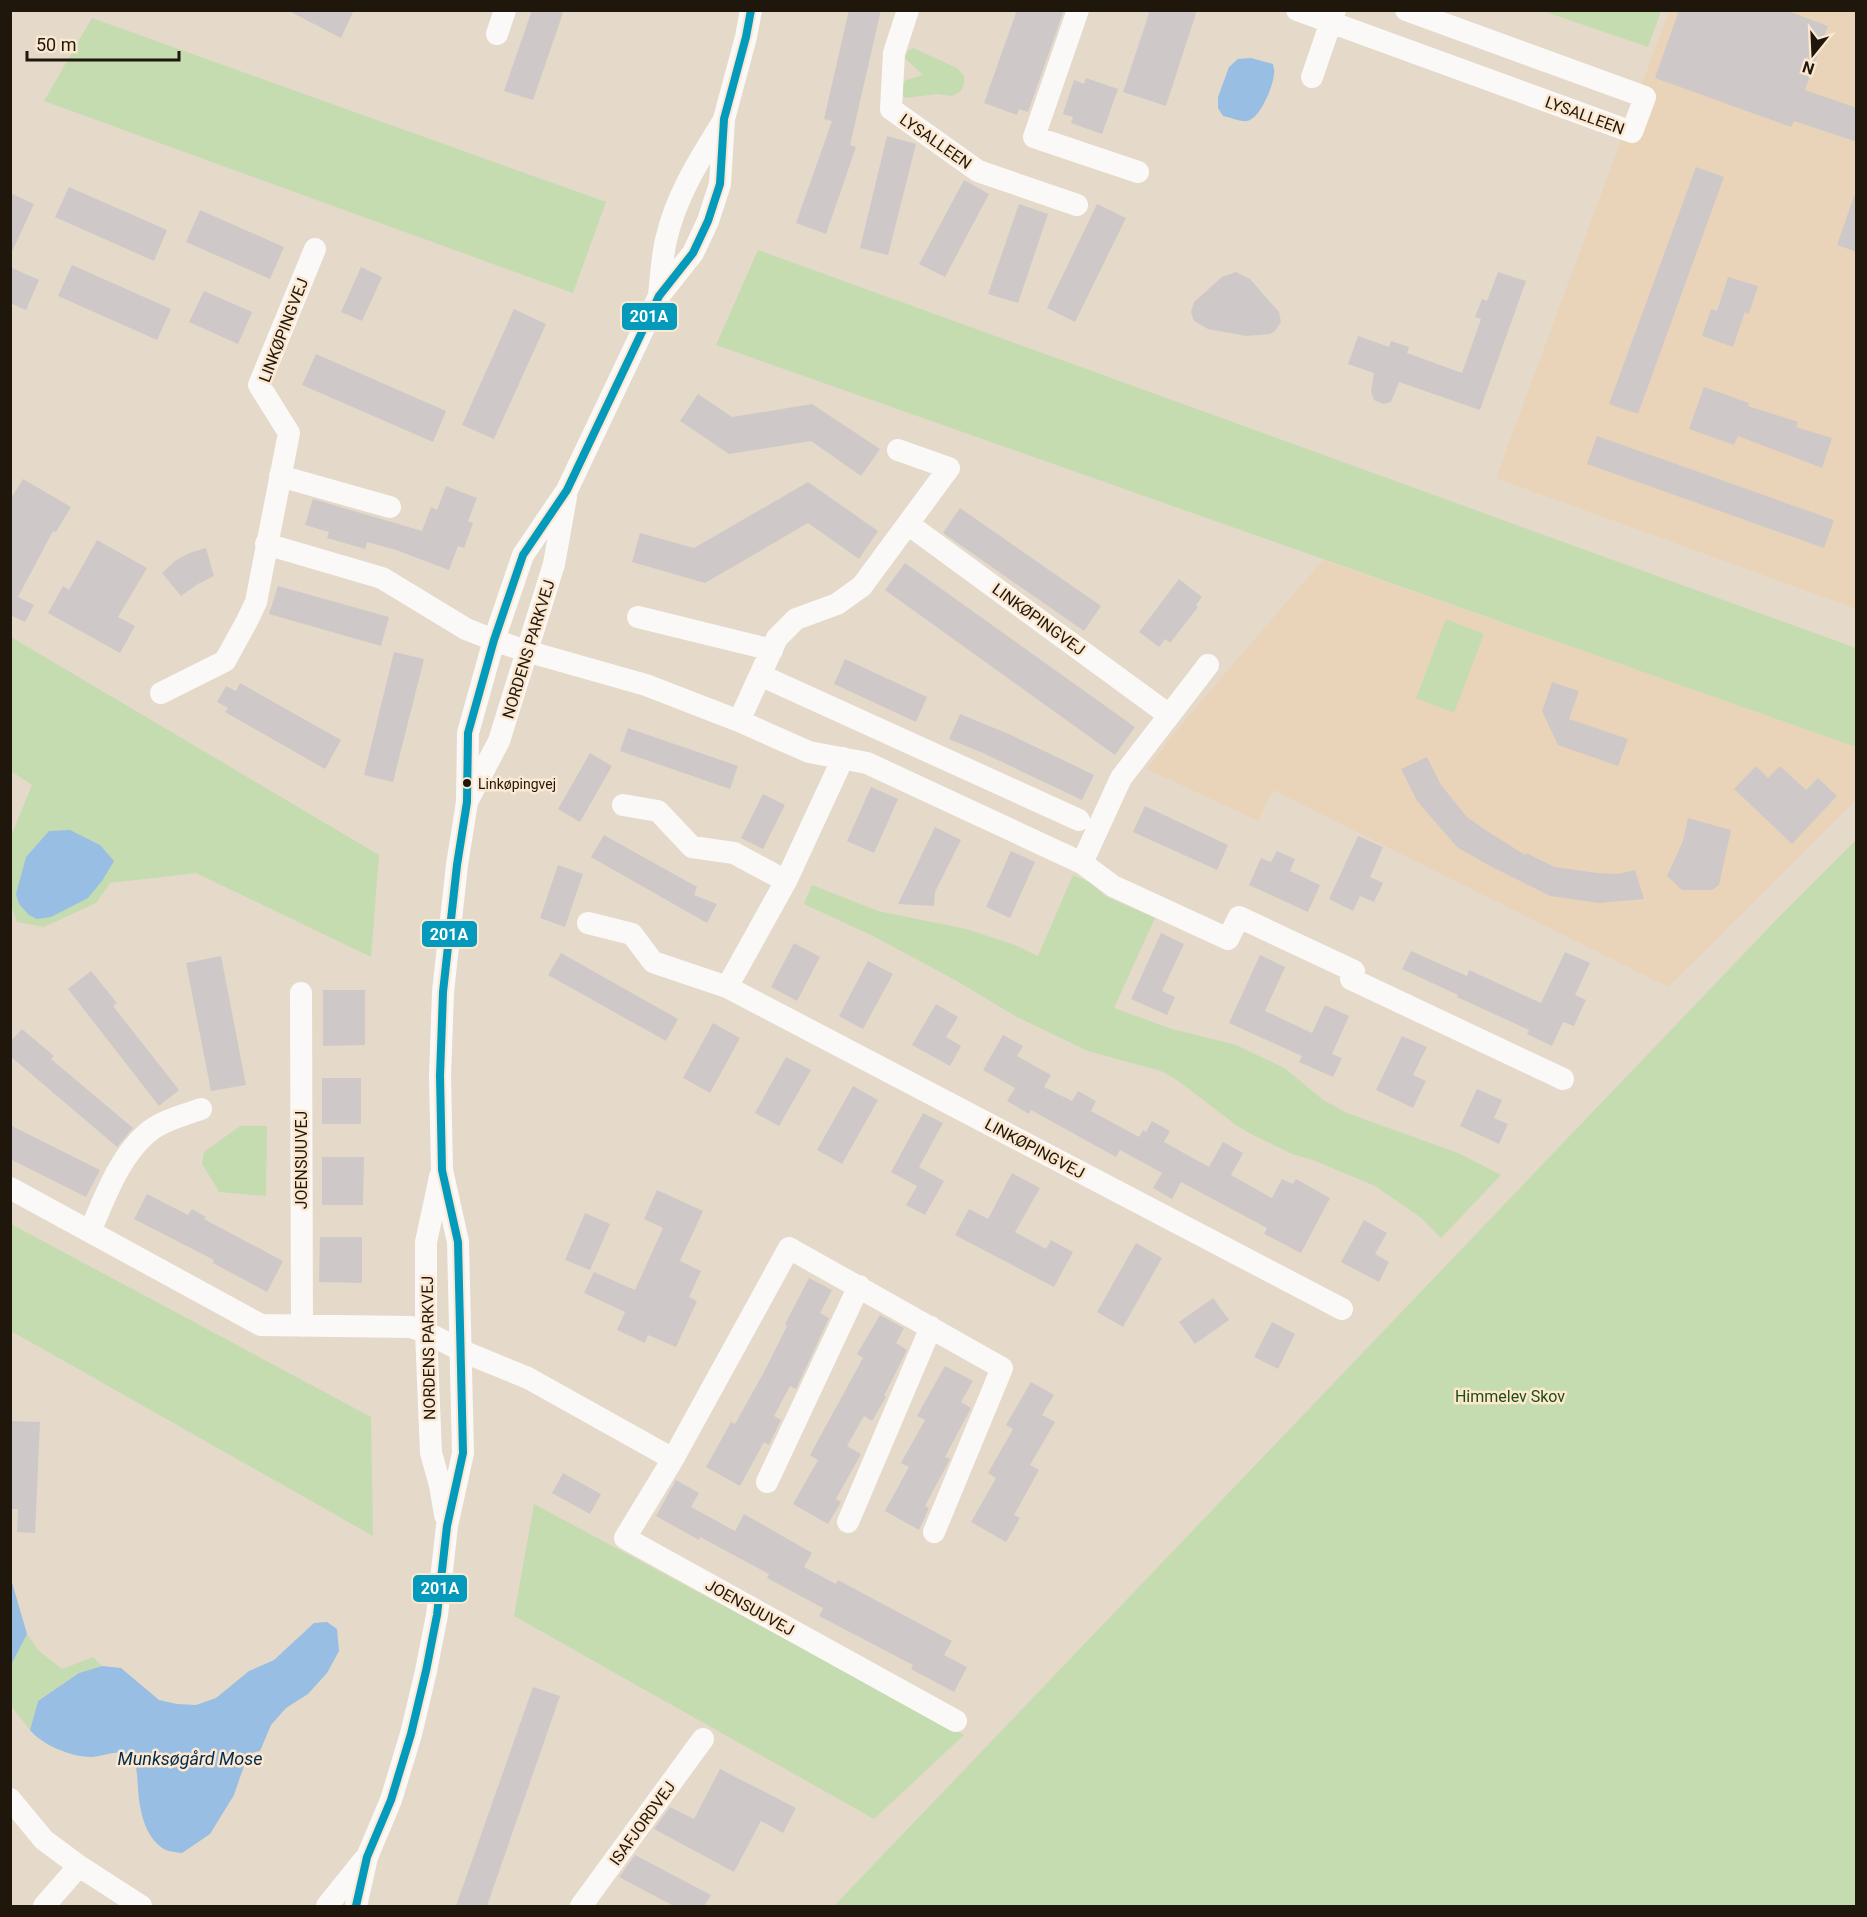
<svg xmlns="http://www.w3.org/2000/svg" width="1867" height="1917" viewBox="0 0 1867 1917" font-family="Roboto,sans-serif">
<rect width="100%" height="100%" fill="#e5d9c9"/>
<path fill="#e9d4b9" d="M 1669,11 L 1856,11 L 1856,609 L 1496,478 Z
M 1323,560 L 1856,747 L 1856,800 L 1668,987 L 1273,790 L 1258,821 L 1147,769 L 1185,720 Z"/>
<path fill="#c5dcb1" d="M 1543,11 L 1661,10 L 1661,11 L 1648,47 Z
M 92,18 L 606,202 L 573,293 L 44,101 Z
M 913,48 L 957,68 L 964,76 L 964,84 L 961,91 L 952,96 L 937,94 L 905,98 L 900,92 L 900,85 L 906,80 L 923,75 L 905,58 L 908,51 Z
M 758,250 L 1856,648 L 1856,747 L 716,345 Z
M 1446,619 L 1484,634 L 1454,713 L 1416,698 Z
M 11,637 L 379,855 L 371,957 L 196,873 L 110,883 L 96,903 L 44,927 L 17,922 L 11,905 L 11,836 L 32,785 L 11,771 Z
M 1856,840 L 1856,1906 L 834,1906 L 1778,918 Z
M 1073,875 L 1091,883 L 1105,896 L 1155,918 L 1114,1008 L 1172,1029 L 1236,1045 L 1286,1069 L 1323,1100 L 1347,1113 L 1458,1153 L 1501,1175 L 1441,1238 L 1420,1217 L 1375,1186 L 1313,1160 L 1292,1154 L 1253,1135 L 1236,1125 L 1177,1080 L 1161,1071 L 1088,1051 L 1015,1016 L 957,981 L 873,936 L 804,904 L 812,885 L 878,911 L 966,929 L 1015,945 L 1038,956 Z
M 240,1126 L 267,1126 L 266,1196 L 219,1192 L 202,1164 L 204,1152 Z
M 11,1224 L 371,1417 L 373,1536 L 11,1331 Z
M 534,1504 L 964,1735 L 874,1819 L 514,1616 Z
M 27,1634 L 38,1650 L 62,1669 L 93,1657 L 102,1666 L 79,1673 L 38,1701 L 30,1730 L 11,1706 L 11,1665 Z"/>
<path fill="#98bee3" d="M 1251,58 L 1273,64 C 1273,67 1275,70 1274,73 C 1274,85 1260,119 1247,121 C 1240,122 1230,117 1223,116 L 1218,108 L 1218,97 L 1229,67 L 1238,59 Z
M 70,830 L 100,845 L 114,861 L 102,881 L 88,898 L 51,917 L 37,919 L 29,915 L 19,904 L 16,894 L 26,857 L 49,831 Z
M 11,1579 L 27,1634 L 11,1665 Z
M 327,1622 L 337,1629 L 339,1651 L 327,1673 L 308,1694 L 286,1708 L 271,1725 L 260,1751 L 251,1753 L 246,1760 L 234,1795 L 210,1834 L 182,1853 C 176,1852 169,1852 164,1849 C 145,1838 139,1809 138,1788 C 137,1778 138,1766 131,1757 C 121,1747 103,1757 91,1757 C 72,1757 42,1745 30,1730 L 38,1701 L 79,1673 L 102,1666 L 121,1668 L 159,1700 L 177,1704 L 196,1705 L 216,1698 L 249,1671 L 274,1660 L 314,1623 Z"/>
<path fill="#cec9c8" d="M 287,10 L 354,10 L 341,38 Z
M 532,10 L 564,10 L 533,100 L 504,91 Z
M 849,10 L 881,10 L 850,145 L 856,147 L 826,234 L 796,223 L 832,121 L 824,119 Z
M 1017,10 L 1064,10 L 1028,112 L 1019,109 L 1017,115 L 984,103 Z
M 1150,10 L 1197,10 L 1166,106 L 1123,92 Z
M 1679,10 L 1785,10 L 1828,26 L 1805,90 L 1857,108 L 1857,142 L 1794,121 L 1791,127 L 1655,78 Z
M 1086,78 L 1118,89 L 1102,134 L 1071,123 L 1073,117 L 1063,114 L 1074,80 L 1084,84 Z
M 887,136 L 916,144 L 888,255 L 860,248 Z
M 1696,167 L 1724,177 L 1638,414 L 1609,404 Z
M 964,180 L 989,194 L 945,277 L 919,264 Z
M 69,187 L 167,230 L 154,261 L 55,217 Z
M 10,193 L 34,204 L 10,256 Z
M 1854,196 L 1857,197 L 1857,252 L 1837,245 Z
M 1019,204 L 1048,214 L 1018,303 L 988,294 Z
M 1097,204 L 1126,218 L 1075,322 L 1047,308 Z
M 200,210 L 284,247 L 270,279 L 186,242 Z
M 72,265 L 171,309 L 157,340 L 58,296 Z
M 10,267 L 39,280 L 26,310 L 10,303 Z
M 361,267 L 382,277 L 362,321 L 341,312 Z
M 1236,272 L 1250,279 L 1279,312 L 1281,322 L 1275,331 L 1270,334 L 1246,336 L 1208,329 L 1194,321 L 1191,312 L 1194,302 L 1222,277 Z
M 1498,272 L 1526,281 L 1480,410 L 1399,382 L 1391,402 L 1383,404 L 1374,400 L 1371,392 L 1374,373 L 1348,364 L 1358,336 L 1389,347 L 1391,341 L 1409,347 L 1407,353 L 1462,373 L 1481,319 L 1475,317 L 1482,299 L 1487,301 Z
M 1728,277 L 1758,286 L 1749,314 L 1745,312 L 1733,347 L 1702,336 L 1711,309 L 1717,311 Z
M 204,291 L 252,312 L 238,344 L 189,322 Z
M 514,309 L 546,324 L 494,439 L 462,425 Z
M 316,354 L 446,411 L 433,442 L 302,385 Z
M 1704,387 L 1749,403 L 1748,406 L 1798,422 L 1796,427 L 1832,438 L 1822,468 L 1738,436 L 1734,445 L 1689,429 Z
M 698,394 L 732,417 L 812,404 L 880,449 L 861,476 L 811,441 L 729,454 L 680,421 Z
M 1597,436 L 1834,520 L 1824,548 L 1587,464 Z
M 23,479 L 71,507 L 56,532 L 53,531 L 18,597 L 34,605 L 25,622 L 10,615 L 10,500 Z
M 808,482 L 878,531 L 859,559 L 808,523 L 705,583 L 632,562 L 640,533 L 694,548 Z
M 446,486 L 477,498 L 468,521 L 473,523 L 464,548 L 458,546 L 449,570 L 396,550 L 367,542 L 365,549 L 327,538 L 329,532 L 305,525 L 313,499 L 422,531 L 431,507 L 437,510 Z
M 960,508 L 1101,606 L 1084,631 L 943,533 Z
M 97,540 L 147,568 L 118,617 L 135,626 L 120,653 L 48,613 L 63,586 L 69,590 Z
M 206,548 L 214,576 L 198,584 L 181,596 L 162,573 L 175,561 L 189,553 Z
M 905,563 L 1135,727 L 1115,755 L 885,590 Z
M 1179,579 L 1202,597 L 1196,605 L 1198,607 L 1170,643 L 1165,639 L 1159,647 L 1139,632 Z
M 278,586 L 389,617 L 381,646 L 269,614 Z
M 394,652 L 424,659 L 393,782 L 364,775 Z
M 845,659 L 927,697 L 916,722 L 834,684 Z
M 1552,682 L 1579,691 L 1569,719 L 1628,739 L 1618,766 L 1558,745 L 1542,711 Z
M 240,683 L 341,740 L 325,769 L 225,712 L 228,708 L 217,702 L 226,686 L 236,691 Z
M 960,714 L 1011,735 L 1094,775 L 1082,800 L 983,753 L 949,739 Z
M 628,728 L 738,766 L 730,789 L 620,751 Z
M 590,753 L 612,766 L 580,822 L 558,809 Z
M 1427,757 L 1441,785 L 1467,817 L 1487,831 L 1525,855 L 1526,853 L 1555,867 L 1597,873 L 1618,874 L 1635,870 L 1644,899 L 1599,903 L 1550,896 L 1488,865 L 1457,847 L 1417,801 L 1401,769 Z
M 1756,766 L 1768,778 L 1780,766 L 1806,790 L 1818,778 L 1837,796 L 1792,844 L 1734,789 Z
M 871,787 L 898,799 L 874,853 L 847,841 Z
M 763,794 L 785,805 L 763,849 L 741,838 Z
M 1145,806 L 1228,845 L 1217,870 L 1133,832 Z
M 1688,818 L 1731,830 L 1719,885 L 1712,890 L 1682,890 L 1667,876 L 1683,841 Z
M 935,827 L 961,840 L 935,892 L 934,906 L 898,904 Z
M 604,835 L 697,887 L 694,895 L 717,904 L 707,923 L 591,857 Z
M 1358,836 L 1383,847 L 1370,877 L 1383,883 L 1374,902 L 1360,896 L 1353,911 L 1329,899 Z
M 1011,851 L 1035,862 L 1010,918 L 986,907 Z
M 1277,851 L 1295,859 L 1290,871 L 1320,885 L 1308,912 L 1249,885 L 1261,858 L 1271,862 Z
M 558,865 L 583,874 L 565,927 L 540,918 Z
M 1161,933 L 1184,944 L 1162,991 L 1175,997 L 1167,1015 L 1131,999 Z
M 794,943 L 820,957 L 797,1001 L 771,987 Z
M 1411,951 L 1467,976 L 1469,970 L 1541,1003 L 1565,952 L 1590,963 L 1575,995 L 1586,1000 L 1574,1026 L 1563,1022 L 1552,1046 L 1527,1034 L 1529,1030 L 1457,997 L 1458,995 L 1402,969 Z
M 561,953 L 678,1019 L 666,1041 L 548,975 Z
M 1260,955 L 1285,967 L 1265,1011 L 1312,1033 L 1325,1005 L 1349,1016 L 1332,1054 L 1342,1058 L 1333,1077 L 1299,1062 L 1302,1056 L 1229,1023 Z
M 221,956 L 246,1085 L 211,1091 L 186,963 Z
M 868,961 L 893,974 L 863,1029 L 839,1016 Z
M 91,971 L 117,1003 L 113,1006 L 179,1090 L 159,1106 L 68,989 Z
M 323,990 L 365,990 L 365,1045 L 323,1046 Z
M 936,1004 L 958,1017 L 946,1037 L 961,1046 L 950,1066 L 912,1045 Z
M 713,1023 L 740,1038 L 710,1093 L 683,1078 Z
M 22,1029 L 54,1056 L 51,1059 L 133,1128 L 117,1147 L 10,1056 L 10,1042 Z
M 1003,1035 L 1023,1046 L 1017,1056 L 1051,1075 L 1044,1087 L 1072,1101 L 1078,1091 L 1096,1101 L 1091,1111 L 1139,1137 L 1143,1130 L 1146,1132 L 1152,1121 L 1170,1131 L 1164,1142 L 1209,1167 L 1223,1142 L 1243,1153 L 1231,1175 L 1272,1198 L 1282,1179 L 1293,1184 L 1296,1179 L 1330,1198 L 1301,1253 L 1264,1234 L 1267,1228 L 1181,1182 L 1172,1199 L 1153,1188 L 1162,1173 L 1120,1150 L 1116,1157 L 1031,1110 L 1029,1114 L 1007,1101 L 1015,1088 L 983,1070 Z
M 1402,1036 L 1427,1047 L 1413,1075 L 1426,1081 L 1413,1108 L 1376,1090 Z
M 786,1057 L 811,1070 L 779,1126 L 755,1113 Z
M 322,1078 L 361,1078 L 361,1124 L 322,1124 Z
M 853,1086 L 878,1100 L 842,1164 L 817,1150 Z
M 1477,1089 L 1502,1100 L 1494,1118 L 1508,1124 L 1499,1144 L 1460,1126 Z
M 923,1113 L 943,1123 L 919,1167 L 944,1181 L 925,1215 L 906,1205 L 917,1186 L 891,1172 Z
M 10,1125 L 100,1170 L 86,1197 L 10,1159 Z
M 322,1157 L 364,1157 L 363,1205 L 322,1205 Z
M 1012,1173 L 1040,1188 L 1015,1232 L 1046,1249 L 1051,1240 L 1073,1252 L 1054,1287 L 955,1235 L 969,1209 L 988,1219 Z
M 657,1190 L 703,1211 L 680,1261 L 701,1271 L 689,1297 L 697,1301 L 676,1347 L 648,1335 L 645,1343 L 617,1330 L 625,1312 L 584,1293 L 594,1272 L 635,1290 L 663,1228 L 644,1219 Z
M 147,1194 L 188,1215 L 192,1209 L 206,1217 L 204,1219 L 283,1261 L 267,1292 L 213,1263 L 214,1260 L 134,1219 Z
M 585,1213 L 610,1224 L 590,1270 L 565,1260 Z
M 1364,1220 L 1387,1233 L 1375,1254 L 1389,1262 L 1379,1282 L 1341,1262 Z
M 320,1237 L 362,1237 L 362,1283 L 319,1282 Z
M 1136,1243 L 1162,1258 L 1123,1327 L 1097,1312 Z
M 809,1278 L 832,1290 L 820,1313 L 829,1318 L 796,1389 L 790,1386 L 774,1416 L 781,1420 L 769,1445 L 764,1442 L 740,1486 L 706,1467 L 731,1422 L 735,1424 L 764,1372 L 787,1326 L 785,1324 Z
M 1213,1298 L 1229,1320 L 1195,1344 L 1179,1322 Z
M 880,1315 L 904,1328 L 896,1343 L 907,1350 L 884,1396 L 886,1397 L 872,1421 L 864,1416 L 847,1446 L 861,1454 L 836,1499 L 841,1502 L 828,1524 L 793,1504 L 818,1460 L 810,1455 L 863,1358 L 857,1354 Z
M 1272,1322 L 1295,1334 L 1278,1369 L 1254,1357 Z
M 945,1366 L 973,1381 L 961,1402 L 971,1408 L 945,1457 L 950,1459 L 925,1506 L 929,1508 L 919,1530 L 885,1511 L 909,1467 L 901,1463 L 925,1420 L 917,1416 Z
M 1031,1382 L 1054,1395 L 1042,1415 L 1055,1422 L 1030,1465 L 1039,1470 L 1014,1515 L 1020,1518 L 1006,1542 L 971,1522 L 996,1478 L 988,1473 L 1013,1429 L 1006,1425 Z
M 10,1421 L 40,1422 L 35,1533 L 17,1532 L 18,1509 L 10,1509 Z
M 563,1473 L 601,1494 L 590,1514 L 552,1493 Z
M 676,1480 L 699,1493 L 691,1507 L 735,1531 L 744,1514 L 812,1553 L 804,1567 L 836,1584 L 838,1580 L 952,1641 L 944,1655 L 967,1667 L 954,1692 L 911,1669 L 913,1665 L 819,1616 L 823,1608 L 767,1578 L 769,1574 L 700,1537 L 699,1540 L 656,1516 Z
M 533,1687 L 560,1696 L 487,1906 L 456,1906 Z
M 720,1769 L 796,1808 L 783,1833 L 761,1821 L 734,1872 L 654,1829 L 670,1807 L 694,1819 Z
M 635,1855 L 711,1895 L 704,1906 L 674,1906 L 619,1877 Z"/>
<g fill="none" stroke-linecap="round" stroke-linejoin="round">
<path stroke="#fbf9f7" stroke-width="22" d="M 908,10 L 894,53 L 891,109 L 978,171 L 1077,205
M 1078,10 L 1034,137 L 1138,172
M 1297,10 L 1632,132 L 1645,97 L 1406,10
M 497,34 L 505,10
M 1312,77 L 1335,10
M 659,295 C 661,277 662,257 666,240 C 676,196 699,160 722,123
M 280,476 L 390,507
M 908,524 L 1169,715
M 266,544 L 382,578 L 466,629 L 494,640 L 526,651 L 646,685 L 739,721 L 809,752 L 867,763 L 1082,863 L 1113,886 L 1228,939 L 1239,917 L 1354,971 L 1351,979 L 1563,1079
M 638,617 L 772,650
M 760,675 L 1079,820
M 161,693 L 225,661 L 247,621 L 256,602 L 289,433 L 259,385 L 315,249
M 739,721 L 777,638 L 796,619 L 837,604 L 862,586 L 949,468 L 898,450
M 843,758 L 786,881 L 727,987 L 1342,1309
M 469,798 L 499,741 L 554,564 L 566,497
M 623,805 L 658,811 L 692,847 L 734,853 L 786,881
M 1082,863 L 1121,778 L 1208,665
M 588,923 L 632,934 L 653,962 L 727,987
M 301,993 L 302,1326
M 440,1177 L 426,1242 L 426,1332 L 431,1453 L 440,1485 L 445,1515
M 10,1188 L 261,1325 L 411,1327 L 426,1332 L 462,1351 L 528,1378 L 673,1459
M 90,1231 C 105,1198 118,1159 146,1134 C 160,1121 184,1115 201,1109
M 767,1482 L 859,1286
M 848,1522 L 931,1327
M 934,1532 L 1002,1368 L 789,1248 L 673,1459 L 625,1538 L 956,1721
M 10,1799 L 44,1840 L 79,1866 L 141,1906
M 44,1906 L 79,1866
M 327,1906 L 364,1860
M 356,1906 L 367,1857 L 391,1800 L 411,1734 L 426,1671 L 437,1615 L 447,1526 L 463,1453 L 458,1242 L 442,1170 L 440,1076 L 443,992 L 457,865 L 467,802 L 468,733 L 494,640 L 523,555 L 567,490 L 659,296 L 693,253 L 708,221 L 720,184 L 724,119 L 746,37 L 751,10
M 581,1906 L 703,1739"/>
<g stroke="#fce8d0" stroke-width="12">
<path id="bus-1" d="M 356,1906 L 367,1857 L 391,1800 L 411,1734 L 426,1671 L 437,1615 L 447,1526 L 463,1453 L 458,1242 L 442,1170 L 440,1076 L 443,992 L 457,865 L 467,802 L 468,733 L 494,640 L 523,555 L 567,490 L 659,296 L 693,253 L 708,221 L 720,184 L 724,119 L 746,37 L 751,10"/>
</g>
<use href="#bus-1" stroke="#039abb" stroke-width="8"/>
</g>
<circle fill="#1f170c" stroke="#fce8d0" stroke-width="2" cx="467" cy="783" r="5"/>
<g text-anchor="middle" stroke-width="5" stroke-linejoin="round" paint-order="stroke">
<g font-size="14" fill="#1f170c" stroke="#fce8d0" text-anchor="start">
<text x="478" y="789">Linkøpingvej</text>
</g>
<g font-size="16" fill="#1f170c" stroke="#fce8d0">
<text transform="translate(1585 115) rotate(20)" y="6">LYSALLEEN</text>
<text transform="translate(936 141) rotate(35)" y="6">LYSALLEEN</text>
<text transform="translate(283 330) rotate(-69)" y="6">LINKØPINGVEJ</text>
<text transform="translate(1039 619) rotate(36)" y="6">LINKØPINGVEJ</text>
<text transform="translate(528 649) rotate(-73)" y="6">NORDENS PARKVEJ</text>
<text transform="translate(1035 1148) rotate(28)" y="6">LINKØPINGVEJ</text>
<text transform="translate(301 1160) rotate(-90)" y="6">JOENSUUVEJ</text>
<text transform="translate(428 1348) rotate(-91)" y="6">NORDENS PARKVEJ</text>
<text transform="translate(750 1607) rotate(29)" y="6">JOENSUUVEJ</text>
<text transform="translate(642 1823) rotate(-54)" y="6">ISAFJORDVEJ</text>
</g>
<g font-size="16" fill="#1c4e0d" stroke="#fce8d0">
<text x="1510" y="1402">Himmelev Skov</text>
</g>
<g font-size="18" font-style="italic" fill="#002c50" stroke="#fce8d0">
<text x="190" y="1765">Munksøgård Mose</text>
</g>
</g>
<g stroke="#fce8d0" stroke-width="2">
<rect x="621" y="302" width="57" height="29" rx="6" fill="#039abb"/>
<rect x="421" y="920" width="57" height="28" rx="6" fill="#039abb"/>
<rect x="412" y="1574" width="56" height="29" rx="6" fill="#039abb"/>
</g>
<g font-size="16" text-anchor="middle" font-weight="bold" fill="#fff">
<text x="649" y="322">201A</text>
<text x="449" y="940">201A</text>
<text x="440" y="1594">201A</text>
</g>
<rect width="1867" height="1917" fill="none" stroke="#1f170c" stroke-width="24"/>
<g transform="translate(1813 54) rotate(198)" stroke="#fce8d0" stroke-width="4.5" paint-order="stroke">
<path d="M0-4.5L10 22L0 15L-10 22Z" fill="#1f170c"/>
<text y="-9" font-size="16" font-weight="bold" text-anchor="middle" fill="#1f170c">N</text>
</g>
<path d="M27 51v9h152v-9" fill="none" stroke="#1f170c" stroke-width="3"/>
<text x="36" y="51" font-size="18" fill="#1f170c" stroke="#fce8d0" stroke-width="4.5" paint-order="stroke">50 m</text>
</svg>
